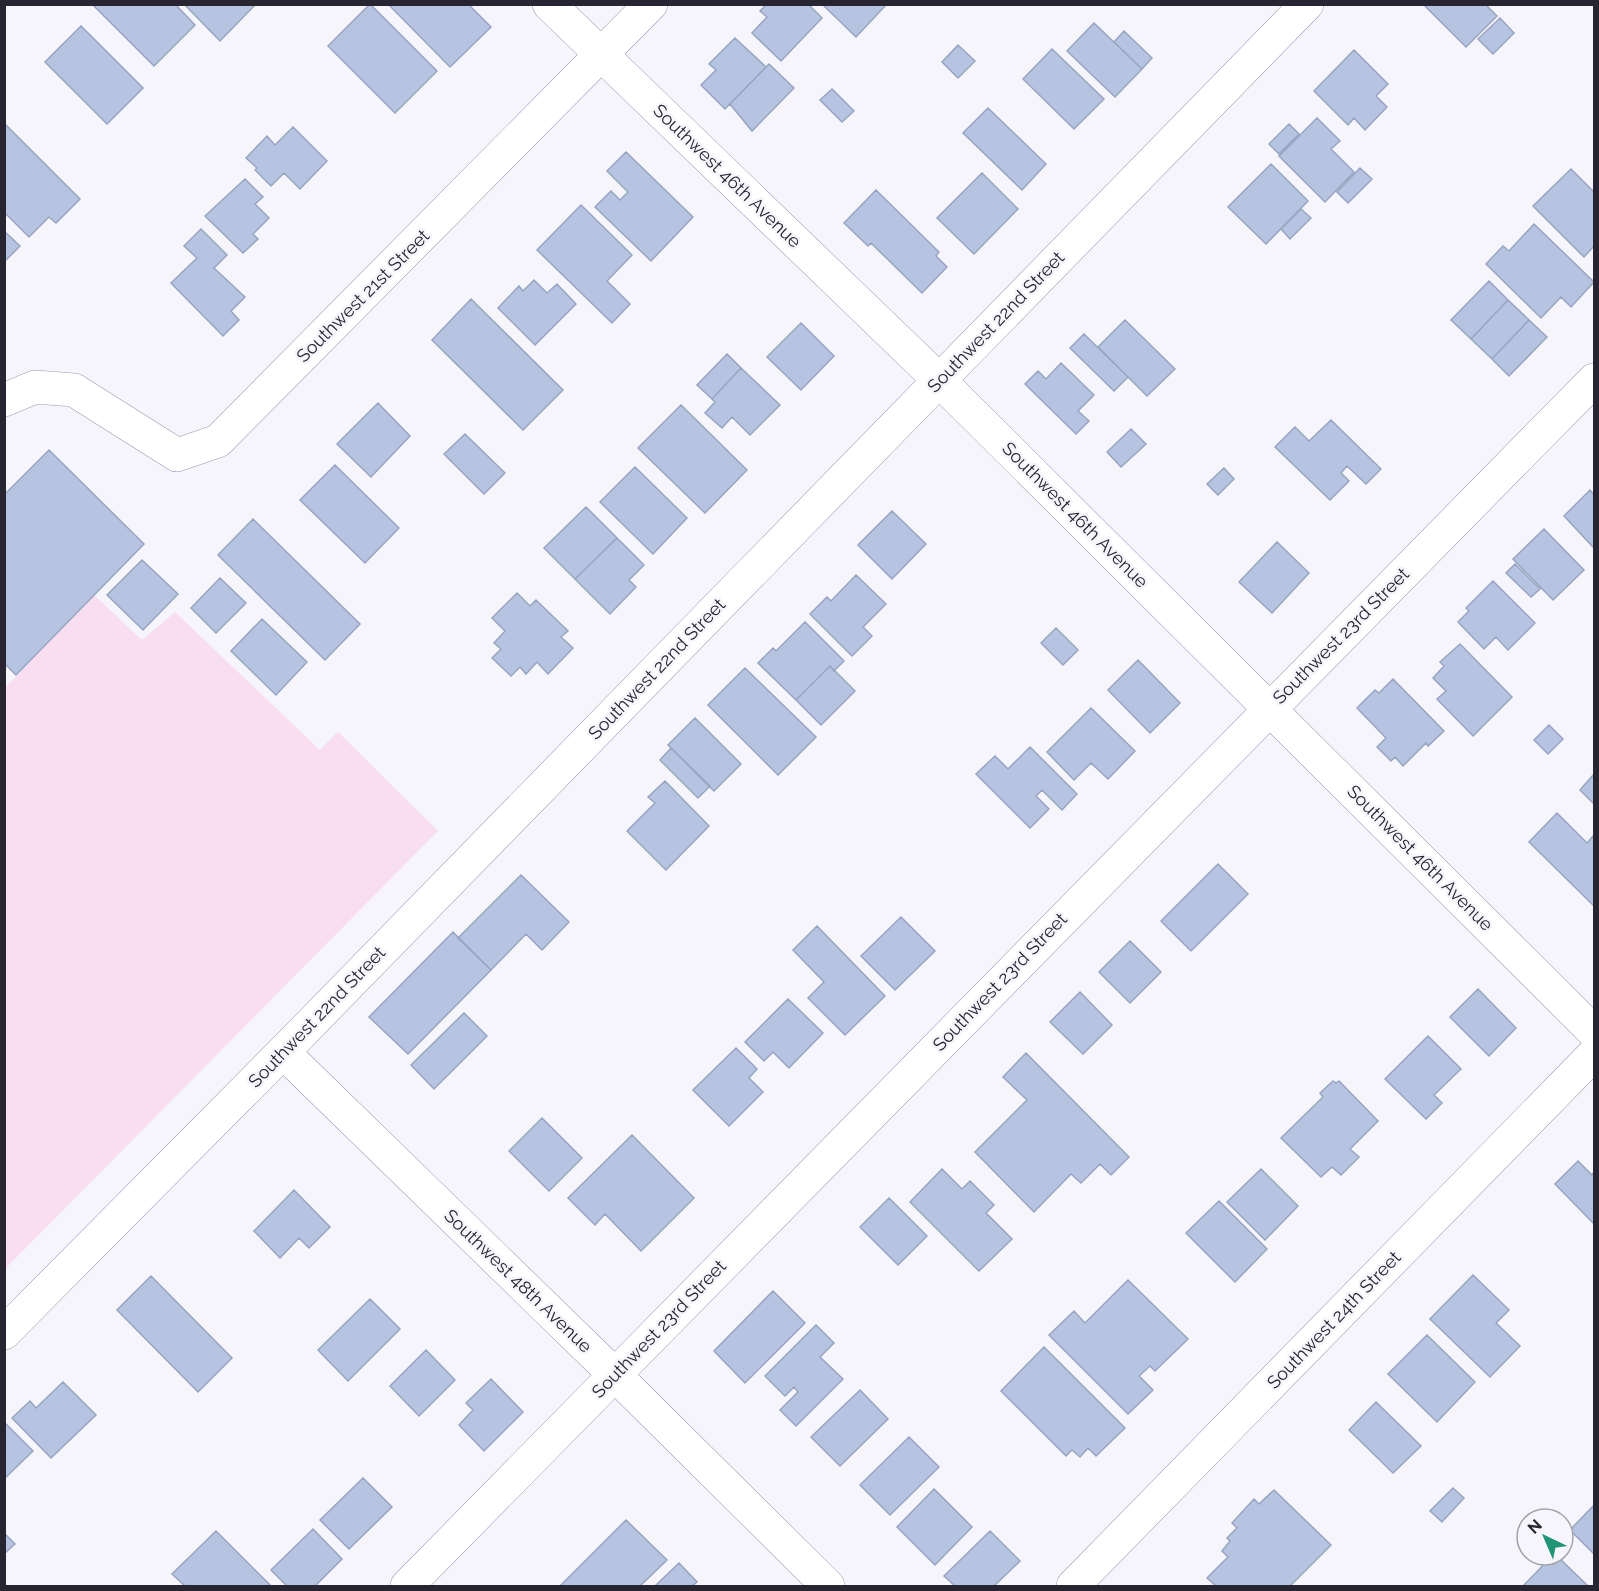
<svg xmlns="http://www.w3.org/2000/svg" width="1599" height="1591" viewBox="0 0 1599 1591" font-family="Raleway,sans-serif">
<rect width="100%" height="100%" fill="#f5f5fb"/>
<path fill="#f8def0" d="M 94,595 L 142,640 L 175,612 L 320,750 L 338,732 L 438,831 L 5,1269 L 5,688 Z"/>
<path fill="#b6c4e1" stroke="#98a5c1" stroke-width="1.5" d="M 95,4 L 175,4 L 195,25 L 154,66 L 94,6 Z
M 184,4 L 256,4 L 220,41 Z
M 370,4 L 437,71 L 395,113 L 328,46 Z
M 388,4 L 468,4 L 491,27 L 450,67 Z
M 767,4 L 808,4 L 822,18 L 781,61 L 752,33 L 767,17 L 760,11 Z
M 822,4 L 887,4 L 856,37 Z
M 1423,4 L 1485,4 L 1497,16 L 1466,47 Z
M 1500,18 L 1514,33 L 1493,54 L 1478,39 Z
M 1094,23 L 1142,69 L 1115,97 L 1067,51 Z
M 81,26 L 143,88 L 107,124 L 45,62 Z
M 1124,31 L 1152,58 L 1142,69 L 1114,42 Z
M 735,38 L 766,67 L 725,109 L 701,85 L 716,70 L 709,64 Z
M 958,45 L 975,61 L 958,78 L 942,62 Z
M 1052,49 L 1104,99 L 1074,129 L 1023,79 Z
M 1354,50 L 1388,84 L 1376,96 L 1387,107 L 1365,130 L 1354,118 L 1348,125 L 1314,91 Z
M 769,64 L 794,88 L 752,131 L 730,104 Z
M 832,89 L 854,111 L 842,122 L 820,100 Z
M 988,108 L 1046,164 L 1022,190 L 963,133 Z
M 1317,118 L 1340,141 L 1331,149 L 1354,172 L 1325,202 L 1279,156 Z
M 4,123 L 80,199 L 56,223 L 49,217 L 29,237 L 4,212 Z
M 1289,124 L 1299,134 L 1279,154 L 1269,144 Z
M 293,127 L 327,161 L 300,189 L 284,173 L 271,186 L 255,170 L 257,168 L 246,158 L 267,136 L 275,145 Z
M 626,152 L 693,217 L 651,261 L 595,207 L 611,191 L 620,200 L 628,192 L 607,171 Z
M 1271,164 L 1308,201 L 1266,244 L 1228,207 Z
M 1360,168 L 1372,179 L 1348,203 L 1337,192 Z
M 1571,169 L 1594,192 L 1594,246 L 1584,257 L 1533,206 Z
M 982,173 L 1018,209 L 974,254 L 937,218 Z
M 245,179 L 263,197 L 255,204 L 269,218 L 253,234 L 258,239 L 243,253 L 205,216 Z
M 876,190 L 939,252 L 936,256 L 947,267 L 922,293 L 871,243 L 868,246 L 844,223 Z
M 581,205 L 632,255 L 607,281 L 630,304 L 612,323 L 537,250 Z
M 1301,209 L 1311,218 L 1290,239 L 1281,229 Z
M 1534,224 L 1594,282 L 1571,307 L 1561,297 L 1541,318 L 1486,264 L 1503,246 L 1509,251 Z
M 201,229 L 227,255 L 214,268 L 245,297 L 231,311 L 239,320 L 223,336 L 171,283 L 197,258 L 184,246 Z
M 4,231 L 20,246 L 4,262 Z
M 534,280 L 547,293 L 557,284 L 576,304 L 535,345 L 498,308 L 519,286 L 523,291 Z
M 1489,281 L 1508,300 L 1471,339 L 1451,320 Z
M 471,299 L 563,390 L 523,430 L 432,340 Z
M 1508,300 L 1529,320 L 1492,359 L 1471,339 Z
M 1125,320 L 1175,369 L 1147,396 L 1098,347 Z
M 1529,320 L 1547,337 L 1509,376 L 1492,359 Z
M 801,323 L 834,356 L 801,390 L 767,357 Z
M 1084,334 L 1128,377 L 1114,391 L 1070,348 Z
M 727,354 L 741,368 L 712,399 L 697,385 Z
M 1061,363 L 1094,395 L 1078,411 L 1089,421 L 1076,434 L 1025,384 L 1038,371 L 1046,379 Z
M 741,368 L 780,405 L 750,435 L 732,417 L 722,428 L 705,413 L 715,402 L 712,399 Z
M 378,403 L 410,436 L 371,477 L 337,444 Z
M 681,405 L 747,470 L 705,513 L 638,448 Z
M 1331,420 L 1381,469 L 1366,484 L 1347,466 L 1341,473 L 1349,481 L 1330,500 L 1275,447 L 1295,427 L 1309,441 Z
M 1131,429 L 1146,444 L 1121,467 L 1107,452 Z
M 465,434 L 505,473 L 484,494 L 444,454 Z
M 49,450 L 144,544 L 16,675 L 4,663 L 4,495 Z
M 335,465 L 399,528 L 365,563 L 300,500 Z
M 635,467 L 687,518 L 653,554 L 600,502 Z
M 1224,468 L 1234,479 L 1218,495 L 1207,484 Z
M 1590,490 L 1594,495 L 1594,548 L 1564,516 Z
M 586,507 L 617,538 L 575,579 L 544,548 Z
M 892,511 L 926,544 L 892,579 L 858,545 Z
M 253,519 L 360,624 L 325,660 L 218,555 Z
M 1544,529 L 1584,570 L 1553,600 L 1513,559 Z
M 617,538 L 644,565 L 629,580 L 636,587 L 610,614 L 575,579 Z
M 1277,542 L 1309,573 L 1272,613 L 1239,582 Z
M 142,560 L 178,594 L 143,630 L 107,595 Z
M 1515,564 L 1540,589 L 1531,597 L 1506,573 Z
M 856,575 L 886,604 L 863,627 L 872,636 L 852,656 L 810,614 L 827,597 L 831,601 Z
M 220,578 L 246,603 L 216,633 L 191,608 Z
M 1493,581 L 1535,623 L 1508,650 L 1496,637 L 1484,649 L 1458,622 L 1469,611 L 1466,608 Z
M 517,593 L 530,606 L 536,600 L 568,631 L 561,637 L 573,648 L 548,674 L 537,662 L 526,674 L 520,667 L 511,676 L 492,658 L 501,649 L 494,643 L 505,631 L 492,618 Z
M 262,619 L 307,662 L 276,695 L 231,651 Z
M 805,622 L 844,661 L 834,671 L 830,666 L 796,700 L 758,663 L 773,648 L 776,651 Z
M 1056,628 L 1078,650 L 1063,665 L 1041,643 Z
M 1460,644 L 1512,697 L 1473,736 L 1437,699 L 1446,691 L 1433,678 L 1444,666 L 1440,662 Z
M 1138,660 L 1180,703 L 1150,733 L 1108,690 Z
M 830,666 L 855,691 L 821,725 L 796,700 Z
M 745,668 L 816,737 L 778,775 L 708,705 Z
M 1393,679 L 1444,731 L 1428,746 L 1426,743 L 1403,766 L 1395,757 L 1391,761 L 1377,747 L 1386,738 L 1357,708 L 1375,690 L 1379,693 Z
M 1091,708 L 1135,751 L 1108,779 L 1091,763 L 1074,780 L 1047,752 Z
M 695,718 L 741,764 L 714,791 L 668,745 Z
M 1549,725 L 1563,739 L 1548,754 L 1534,740 Z
M 1030,747 L 1077,794 L 1062,810 L 1042,790 L 1036,796 L 1049,809 L 1030,828 L 976,774 L 995,756 L 1008,769 Z
M 671,748 L 710,786 L 698,798 L 660,760 Z
M 1594,774 L 1594,804 L 1580,790 Z
M 665,781 L 709,826 L 666,870 L 627,831 L 655,803 L 648,797 Z
M 1557,813 L 1587,843 L 1594,835 L 1594,906 L 1529,842 Z
M 1218,864 L 1248,894 L 1191,951 L 1161,921 Z
M 521,875 L 569,922 L 542,950 L 526,934 L 491,970 L 458,938 Z
M 901,917 L 935,951 L 895,990 L 861,956 Z
M 817,926 L 885,996 L 845,1035 L 808,998 L 824,982 L 793,950 Z
M 453,932 L 491,970 L 408,1054 L 369,1017 Z
M 1130,941 L 1161,972 L 1130,1003 L 1099,972 Z
M 1478,989 L 1516,1028 L 1489,1056 L 1450,1017 Z
M 1080,992 L 1112,1025 L 1083,1054 L 1050,1022 Z
M 788,999 L 823,1033 L 789,1068 L 773,1052 L 764,1061 L 745,1042 Z
M 464,1013 L 487,1036 L 434,1089 L 411,1065 Z
M 1428,1036 L 1461,1069 L 1434,1095 L 1442,1103 L 1426,1119 L 1385,1079 Z
M 736,1048 L 757,1069 L 749,1078 L 763,1092 L 729,1126 L 693,1090 Z
M 1026,1053 L 1129,1157 L 1111,1175 L 1100,1164 L 1081,1183 L 1071,1174 L 1034,1212 L 975,1152 L 1027,1100 L 1003,1077 Z
M 1333,1081 L 1336,1083 L 1339,1081 L 1378,1121 L 1350,1149 L 1359,1157 L 1341,1175 L 1332,1167 L 1321,1177 L 1281,1138 L 1323,1097 L 1320,1093 Z
M 542,1118 L 582,1158 L 549,1191 L 509,1151 Z
M 632,1135 L 694,1198 L 641,1251 L 605,1214 L 595,1225 L 568,1198 Z
M 1578,1161 L 1592,1175 L 1594,1172 L 1594,1224 L 1555,1184 Z
M 942,1169 L 962,1189 L 970,1181 L 994,1205 L 986,1213 L 1012,1239 L 979,1271 L 910,1202 Z
M 1261,1169 L 1298,1206 L 1265,1240 L 1227,1202 Z
M 294,1190 L 330,1227 L 309,1248 L 299,1238 L 280,1258 L 254,1231 Z
M 889,1198 L 927,1236 L 898,1265 L 860,1227 Z
M 1219,1201 L 1267,1249 L 1235,1282 L 1186,1233 Z
M 1473,1275 L 1509,1310 L 1496,1323 L 1520,1346 L 1490,1377 L 1430,1319 Z
M 151,1276 L 232,1358 L 198,1392 L 117,1310 Z
M 1128,1280 L 1188,1339 L 1155,1371 L 1150,1366 L 1139,1376 L 1153,1390 L 1128,1414 L 1049,1335 L 1074,1311 L 1085,1323 Z
M 773,1291 L 805,1323 L 745,1383 L 714,1351 Z
M 370,1299 L 400,1329 L 348,1381 L 318,1350 Z
M 816,1325 L 834,1343 L 820,1357 L 843,1379 L 796,1426 L 780,1410 L 798,1392 L 794,1387 L 785,1396 L 765,1376 Z
M 1427,1335 L 1475,1382 L 1437,1422 L 1388,1374 Z
M 1044,1347 L 1125,1428 L 1096,1456 L 1088,1448 L 1080,1457 L 1072,1450 L 1066,1456 L 1001,1391 Z
M 426,1350 L 455,1380 L 419,1416 L 390,1386 Z
M 491,1379 L 523,1412 L 484,1451 L 459,1425 L 473,1410 L 466,1403 Z
M 63,1382 L 96,1415 L 51,1458 L 12,1418 L 30,1401 L 36,1408 Z
M 860,1390 L 888,1419 L 840,1466 L 811,1437 Z
M 1376,1402 L 1421,1446 L 1393,1473 L 1349,1430 Z
M 5,1423 L 33,1451 L 4,1479 L 4,1424 Z
M 909,1437 L 939,1467 L 890,1515 L 860,1485 Z
M 363,1478 L 392,1507 L 349,1549 L 320,1520 Z
M 1453,1488 L 1464,1498 L 1442,1522 L 1430,1511 Z
M 934,1489 L 972,1527 L 935,1565 L 897,1527 Z
M 1274,1490 L 1331,1545 L 1290,1586 L 1216,1586 L 1207,1578 L 1228,1557 L 1222,1551 L 1230,1541 L 1227,1538 L 1237,1528 L 1232,1523 L 1254,1499 L 1259,1504 Z
M 1594,1505 L 1594,1554 L 1570,1530 Z
M 626,1520 L 667,1560 L 640,1586 L 560,1586 Z
M 313,1529 L 342,1559 L 315,1586 L 287,1586 L 271,1570 Z
M 216,1531 L 271,1586 L 185,1586 L 172,1574 Z
M 990,1531 L 1020,1561 L 994,1586 L 955,1586 L 944,1576 Z
M 4,1533 L 15,1544 L 4,1554 Z
M 1553,1555 L 1556,1555 L 1588,1586 L 1523,1586 Z
M 679,1563 L 697,1582 L 692,1586 L 655,1586 Z"/>
<g fill="none" stroke-linecap="round" stroke-linejoin="round">
<g stroke="#9b98b6" stroke-width="34">
<path id="minor" d="M 549,4 L 939,380 L 1594,1032
M 4,400 L 35,387 L 74,390 L 177,455 L 218,441 L 651,4
M 283,1052 L 615,1375 L 828,1586
M 4,1333 L 283,1052 L 1307,4
M 407,1586 L 1594,380
M 1073,1586 L 1594,1054"/>
</g>
<use href="#minor" stroke="#fff" stroke-width="33"/>
</g>
<g text-anchor="middle" stroke-width="5" stroke-linejoin="round" paint-order="stroke">
<g font-size="18" fill="#272531" stroke="#f5f5fb">
<text transform="translate(727 176) rotate(44)" y="6">Southwest 46th Avenue</text>
<text transform="translate(363 296) rotate(-45)" y="6">Southwest 21st Street</text>
<text transform="translate(996 322) rotate(-46)" y="6">Southwest 22nd Street</text>
<text transform="translate(1075 515) rotate(45)" y="6">Southwest 46th Avenue</text>
<text transform="translate(1341 636) rotate(-45)" y="6">Southwest 23rd Street</text>
<text transform="translate(657 669) rotate(-46)" y="6">Southwest 22nd Street</text>
<text transform="translate(1420 858) rotate(45)" y="6">Southwest 46th Avenue</text>
<text transform="translate(1000 982) rotate(-46)" y="6">Southwest 23rd Street</text>
<text transform="translate(317 1017) rotate(-46)" y="6">Southwest 22nd Street</text>
<text transform="translate(518 1281) rotate(44)" y="6">Southwest 48th Avenue</text>
<text transform="translate(1334 1320) rotate(-46)" y="6">Southwest 24th Street</text>
<text transform="translate(659 1329) rotate(-46)" y="6">Southwest 23rd Street</text>
</g>
</g>
<rect width="1599" height="1591" fill="none" stroke="#272531" stroke-width="12"/>
<g transform="translate(1545 1537) rotate(316)"><circle r="28" fill="#f5f5fb" stroke="#a3a2aa" stroke-width="1.5"/>
<path d="M0-4.5L10 22L0 15L-10 22Z" fill="#219376"/>
<text y="-9" font-size="16" font-weight="bold" text-anchor="middle" fill="#272531">N</text>
</g>
</svg>
